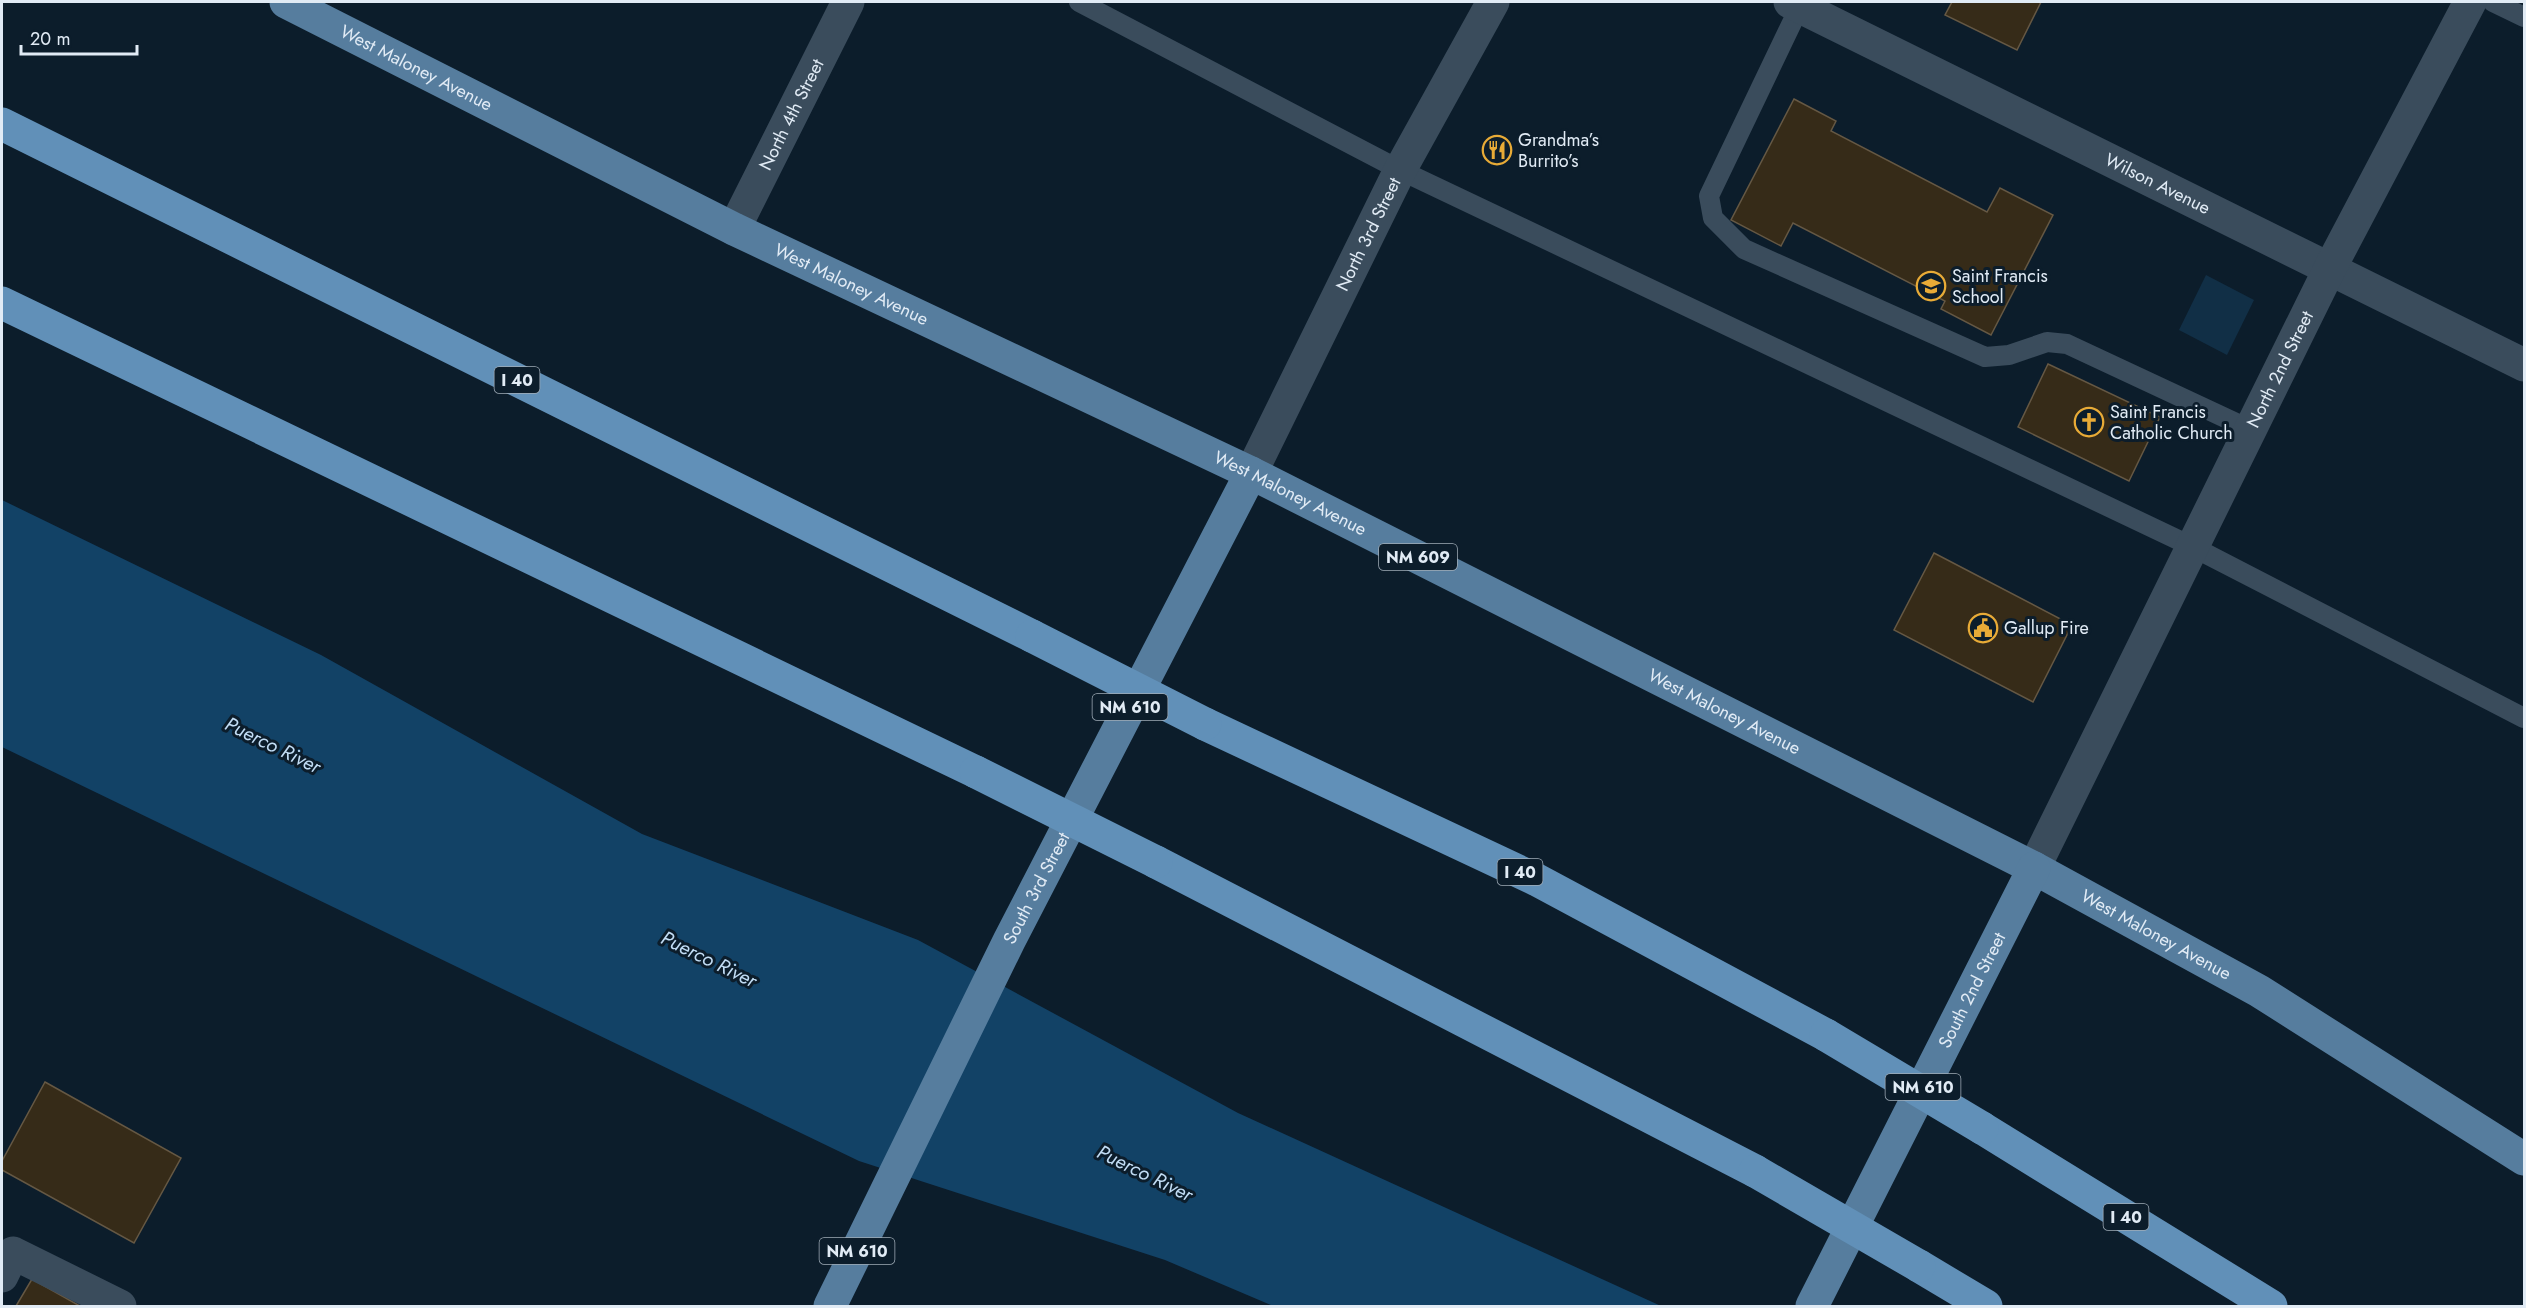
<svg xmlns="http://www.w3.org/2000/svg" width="2526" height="1308" viewBox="0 0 2526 1308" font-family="Jost,sans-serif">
<rect width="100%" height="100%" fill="#0c1d2b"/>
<path fill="#112f46" d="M 2206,275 L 2254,300 L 2227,355 L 2179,330 Z"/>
<path fill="#124266" d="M 2,500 L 321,655 L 642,834 L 918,940 L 1238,1113 L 1661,1306 L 1273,1306 L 1165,1260 L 859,1161 L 2,747 Z"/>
<path fill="#362b18" stroke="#655844" stroke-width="1.5" d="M 1952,2 L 2041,2 L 2017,50 L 1945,15 Z
M 1794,99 L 1836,121 L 1831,131 L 1987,212 L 2000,188 L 2053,215 L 1991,335 L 1941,309 L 1945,301 L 1793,223 L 1781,246 L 1731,220 Z
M 2048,364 L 2160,417 L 2129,481 L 2018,427 Z
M 1934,553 L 2072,625 L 2033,702 L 1894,630 Z
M 45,1082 L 181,1158 L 134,1243 L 2,1170 L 2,1161 Z
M 32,1279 L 80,1306 L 16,1306 Z"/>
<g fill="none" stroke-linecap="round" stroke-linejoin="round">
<path stroke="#3a4c5c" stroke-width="20" d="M 1079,2 L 1400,170 L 2191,546 L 2524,718
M 2493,2 L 2524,17
M 1800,6 L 1709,196 L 1713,218 L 1744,249 L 1985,357 L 2009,355 L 2047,342 L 2067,344 L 2249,429"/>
<g stroke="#3a4c5c" stroke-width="33">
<path id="s1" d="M 1790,2 L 2524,365"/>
<path id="s2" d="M 734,229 L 848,2"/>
<path id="s3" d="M 1251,473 L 1400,170 L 1493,2"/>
<path id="s4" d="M 2034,868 L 2330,268 L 2470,2"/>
<path d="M 2,1276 L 13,1253 L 120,1306"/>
</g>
<g stroke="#567d9e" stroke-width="33">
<path id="s5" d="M 286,2 L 734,229 L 1251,473 L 2034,868 L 2259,991 L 2524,1159"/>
<path id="s6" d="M 830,1306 L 1009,941 L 1251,473"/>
<path id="s7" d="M 1812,1306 L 2034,868"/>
</g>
<path stroke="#6190b8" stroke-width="33" d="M 2,124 L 1032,636
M 2,303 L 976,772
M 1205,724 L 1537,880 L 1826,1035
M 1156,862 L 1755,1171
M 1982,1128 L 2271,1306
M 1919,1266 L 1986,1306"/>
<path stroke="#6190b8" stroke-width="33" d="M 1032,636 L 1205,724
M 976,772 L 1156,862
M 1826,1035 L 1982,1128
M 1755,1171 L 1919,1266"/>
</g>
<defs>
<g id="restaurant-ring" transform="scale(1.5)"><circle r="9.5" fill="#0c1d2b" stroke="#e8ab37" stroke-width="1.5"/><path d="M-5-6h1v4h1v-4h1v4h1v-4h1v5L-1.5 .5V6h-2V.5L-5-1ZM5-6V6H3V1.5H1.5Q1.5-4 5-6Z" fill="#e8ab37"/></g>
<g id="school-ring" transform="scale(1.5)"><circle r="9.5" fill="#0c1d2b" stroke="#e8ab37" stroke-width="1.5"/><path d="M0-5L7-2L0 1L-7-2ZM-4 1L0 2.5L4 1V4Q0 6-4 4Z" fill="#e8ab37"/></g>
<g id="church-ring" transform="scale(1.5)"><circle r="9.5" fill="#0c1d2b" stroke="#e8ab37" stroke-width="1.5"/><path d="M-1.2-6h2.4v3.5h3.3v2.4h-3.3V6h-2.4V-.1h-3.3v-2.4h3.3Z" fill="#e8ab37"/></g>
<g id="civic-ring" transform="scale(1.5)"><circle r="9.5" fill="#0c1d2b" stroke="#e8ab37" stroke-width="1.5"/><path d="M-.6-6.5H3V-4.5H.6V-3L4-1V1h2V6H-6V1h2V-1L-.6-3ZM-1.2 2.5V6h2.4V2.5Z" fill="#e8ab37"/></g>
</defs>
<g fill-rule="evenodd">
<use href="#restaurant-ring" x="1497" y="150"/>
<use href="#school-ring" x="1931" y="286"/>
<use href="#church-ring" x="2089" y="422"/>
<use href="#civic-ring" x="1983" y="628"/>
</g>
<g text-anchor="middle" stroke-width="6" stroke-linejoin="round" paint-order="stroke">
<g fill="#0c1d2b" stroke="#a1adb8" stroke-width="1.5">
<rect x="494.5" y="367" width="45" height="26" rx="4.5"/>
<rect x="1379" y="544" width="78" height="26" rx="4.5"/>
<rect x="1092.5" y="694" width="75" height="26" rx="4.5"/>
<rect x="1497.5" y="859" width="45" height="26" rx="4.5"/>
<rect x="1885.5" y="1074" width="75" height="26" rx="4.5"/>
<rect x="2103.5" y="1204" width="45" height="26" rx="4.5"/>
<rect x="819.5" y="1238" width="75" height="26" rx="4.5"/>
</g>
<g font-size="16" font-weight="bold" fill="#e1ebf5">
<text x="517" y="386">I 40</text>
<text x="1418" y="563">NM 609</text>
<text x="1130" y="713">NM 610</text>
<text x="1520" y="878">I 40</text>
<text x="1923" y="1093">NM 610</text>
<text x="2126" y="1223">I 40</text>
<text x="857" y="1257">NM 610</text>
</g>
<g font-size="18" fill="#e1ebf5" stroke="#0c1d2b">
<text dy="6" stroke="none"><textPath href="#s5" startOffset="146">West Maloney Avenue</textPath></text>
<text dy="6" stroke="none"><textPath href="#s2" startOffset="128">North 4th Street</textPath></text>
<text dy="6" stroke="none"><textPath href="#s1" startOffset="410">Wilson Avenue</textPath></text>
<text dy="6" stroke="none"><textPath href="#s3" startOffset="266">North 3rd Street</textPath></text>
<text dy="6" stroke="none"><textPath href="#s5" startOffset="632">West Maloney Avenue</textPath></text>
<text dy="6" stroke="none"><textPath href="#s4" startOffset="556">North 2nd Street</textPath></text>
<text dy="6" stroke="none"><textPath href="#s5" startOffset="1118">West Maloney Avenue</textPath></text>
<text dy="6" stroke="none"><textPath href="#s5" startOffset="1604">West Maloney Avenue</textPath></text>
<text dy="6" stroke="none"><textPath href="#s6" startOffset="466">South 3rd Street</textPath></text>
<text dy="6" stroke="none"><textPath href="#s5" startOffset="2090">West Maloney Avenue</textPath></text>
<text dy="6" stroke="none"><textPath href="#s7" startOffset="354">South 2nd Street</textPath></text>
</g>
<g font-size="18" fill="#e1ebf5" stroke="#0c1d2b" text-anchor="start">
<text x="1518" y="146">Grandma’s<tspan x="1518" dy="21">Burrito’s</tspan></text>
<text x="1952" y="282">Saint Francis<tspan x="1952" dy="21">School</tspan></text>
<text x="2110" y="418">Saint Francis<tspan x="2110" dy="21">Catholic Church</tspan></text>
<text x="2004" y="634">Gallup Fire</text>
</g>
<g font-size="20" font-style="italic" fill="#c1dcf4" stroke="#0c1d2b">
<text transform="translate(273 745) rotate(26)" y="7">Puerco River</text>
<text transform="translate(709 959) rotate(26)" y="7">Puerco River</text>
<text transform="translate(1145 1173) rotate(26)" y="7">Puerco River</text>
</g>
</g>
<rect width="2526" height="1308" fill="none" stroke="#e1ebf5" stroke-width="6"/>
<path d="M21 45v9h116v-9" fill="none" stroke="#e1ebf5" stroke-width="3"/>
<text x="30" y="45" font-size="18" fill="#e1ebf5" stroke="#0c1d2b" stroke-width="4.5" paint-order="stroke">20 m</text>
</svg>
